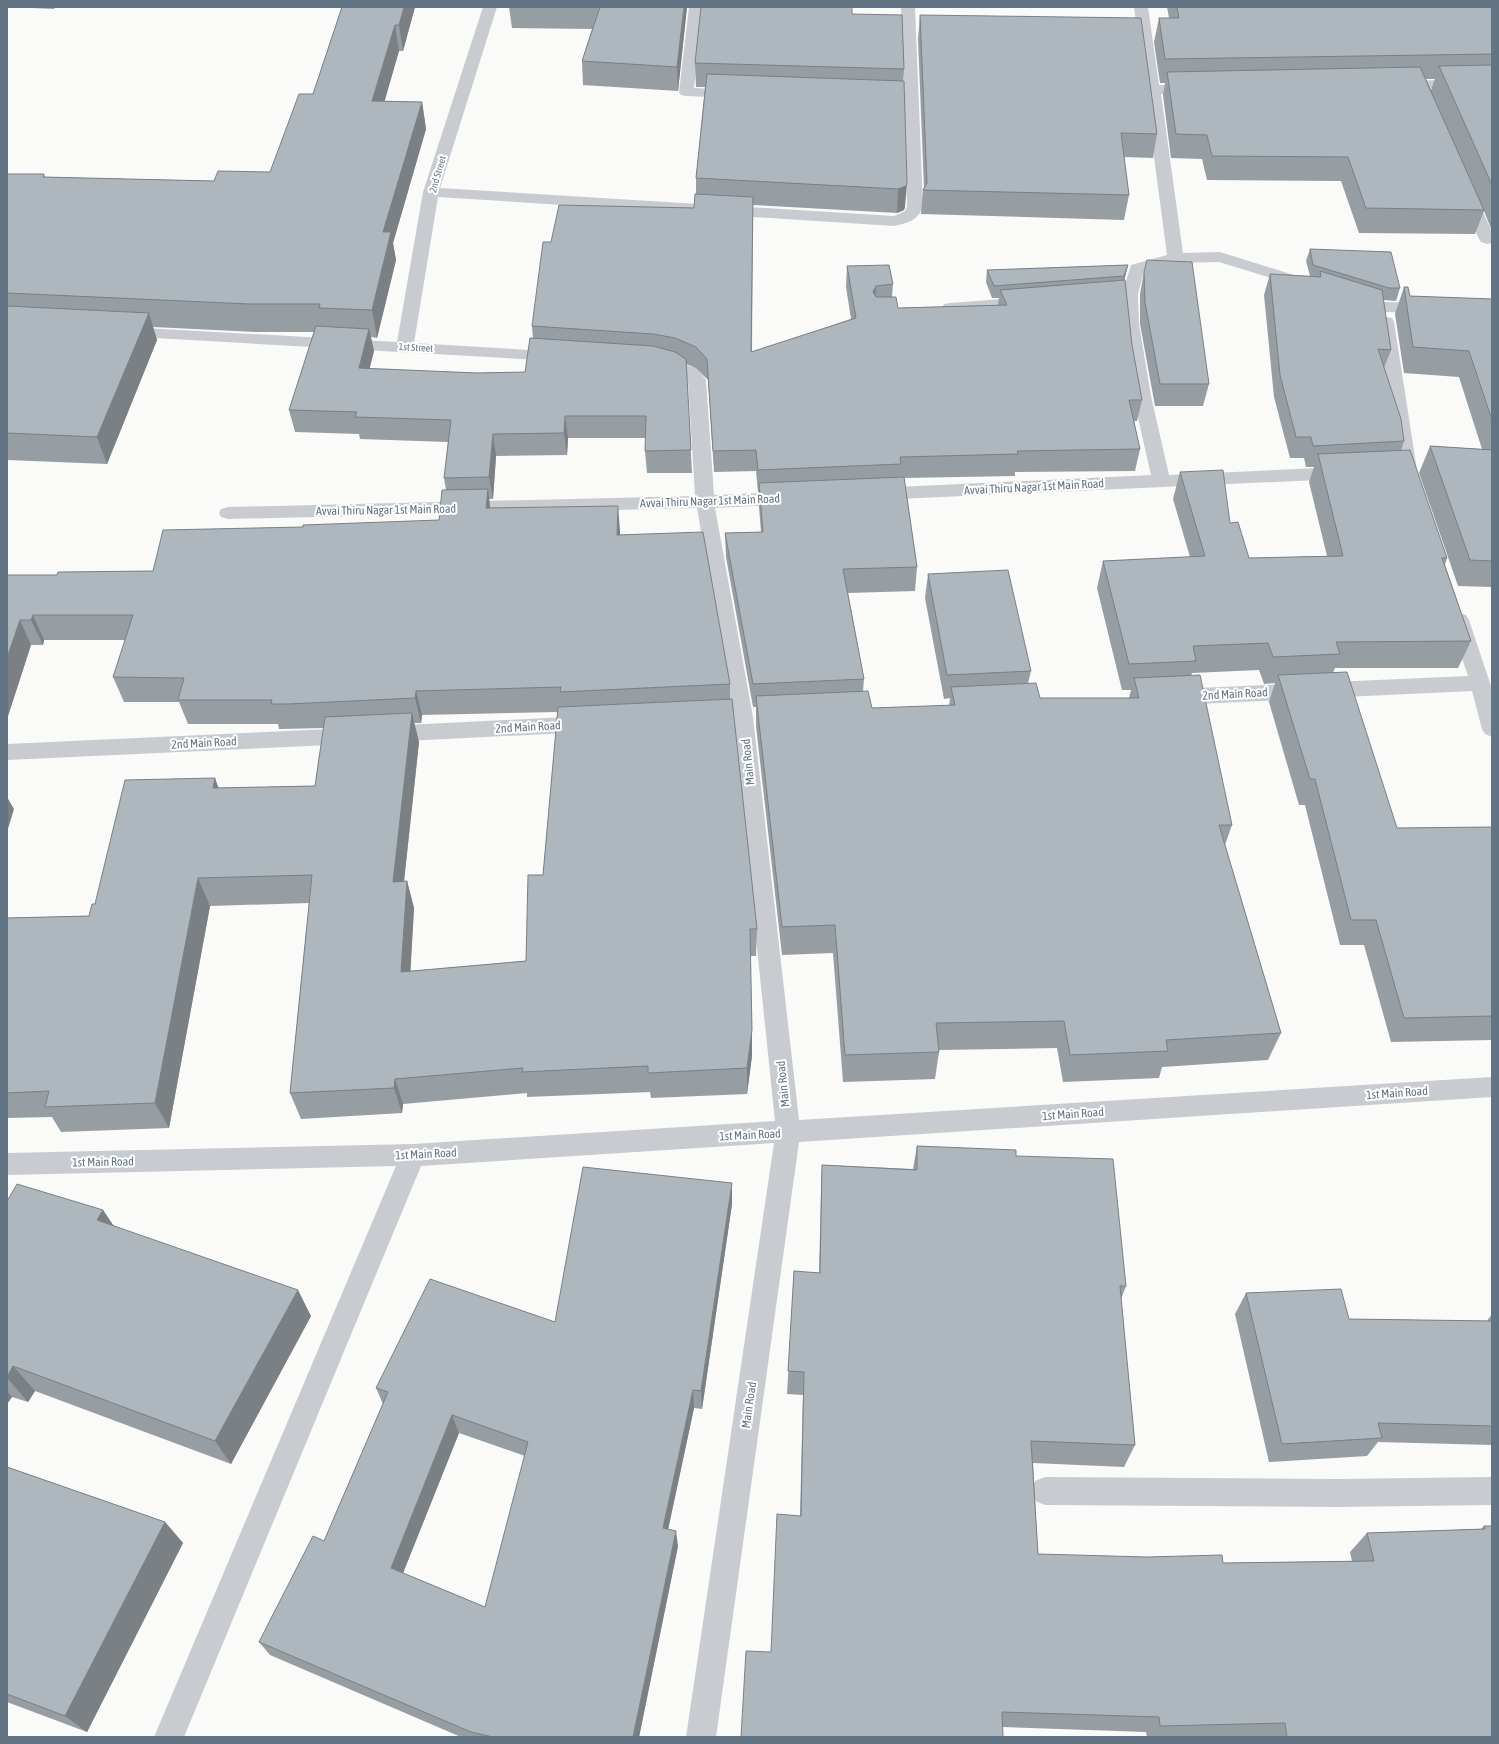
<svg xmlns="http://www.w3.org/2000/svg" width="1499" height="1744" viewBox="0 0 1499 1744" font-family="'Asap Condensed',sans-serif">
<rect width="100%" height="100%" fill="#fafaf8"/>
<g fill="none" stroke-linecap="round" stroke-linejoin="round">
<path fill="#c8ccd0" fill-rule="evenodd" d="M 483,7 L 497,7 L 440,188 L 894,216 L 905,211 L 907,207 L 901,7 L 915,7 L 923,207 C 917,221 908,223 894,226 L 438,197 L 414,343 L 563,352 L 566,356 L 563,360 L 557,361 L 120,336 L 118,332 L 120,328 L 126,327 L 397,342 L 423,192 Z
M 689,7 L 703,7 L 694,88 L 735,90 L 740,91 L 742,94 L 740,97 L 735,98 L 686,96 L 681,95 L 679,92 Z
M 1134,7 L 1148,7 L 1159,85 L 1193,85 L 1198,86 L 1200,89 L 1198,92 L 1193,93 L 1161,94 L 1183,253 L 1220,252 L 1310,280 L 1312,283 L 1310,286 L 1304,288 L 1219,262 L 1176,263 L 1144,271 L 1138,294 L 1139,324 L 1151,396 L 1169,475 L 1341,467 L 1347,469 L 1350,473 L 1347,477 L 1341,479 L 876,500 L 869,498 L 867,494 L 869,490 L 876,488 L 1151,475 L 1133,396 L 1123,324 L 1122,294 L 1131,265 L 1167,255 Z
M 1492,79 L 1492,87 L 1399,89 L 1394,88 L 1392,85 L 1394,82 L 1399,81 Z
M 1467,189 L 1473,191 L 1475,194 L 1492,232 L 1492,243 L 1487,244 L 1481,242 L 1479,239 L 1459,194 L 1461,191 Z
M 1356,293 L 1385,302 L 1427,303 L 1433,304 L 1435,308 L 1433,312 L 1427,313 L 1384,312 L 1350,302 L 1348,298 L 1350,294 Z
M 1027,297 L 1033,298 L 1035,302 L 1033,306 L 950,313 L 944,312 L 942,308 L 944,304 L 950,303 Z
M 1386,317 L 1392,318 L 1394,322 L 1417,470 L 1420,479 L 1417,483 L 1411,485 L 1405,483 L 1399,470 L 1378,322 L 1380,318 Z
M 657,358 L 697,368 L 706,380 L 714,495 L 790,492 L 797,494 L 799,498 L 797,502 L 790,504 L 715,508 L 753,717 L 799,1120 L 1492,1077 L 1492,1097 L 799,1142 L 716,1737 L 686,1737 L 774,1143 L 421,1166 L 184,1737 L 154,1737 L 396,1166 L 7,1175 L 7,1153 L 413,1144 L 775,1121 L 733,717 L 697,508 L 228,519 L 221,517 L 219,513 L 221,509 L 228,507 L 695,496 L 688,381 L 685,376 L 651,367 L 648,363 L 651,359 Z
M 1459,613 L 1466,615 L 1469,620 L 1490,683 L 1492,690 L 1492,737 L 1485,734 L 1482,729 L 1472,691 L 1175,705 L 1168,702 L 1165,697 L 1168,692 L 1175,689 L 1468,676 L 1449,620 L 1452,615 Z
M 586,716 L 593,719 L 596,724 L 593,729 L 586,732 L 386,742 L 379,740 L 376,734 L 379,728 L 386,726 Z
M 352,728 L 359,730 L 362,736 L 359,742 L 352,744 L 7,760 L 7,744 Z
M 1045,1477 L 1337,1479 L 1492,1477 L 1492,1505 L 1337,1507 L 1045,1505 L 1035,1501 L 1031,1491 L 1035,1481 Z"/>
</g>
<path fill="#969da3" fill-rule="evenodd" d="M 10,7 L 55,7 L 54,9 Z
M 415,7 L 403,51 L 399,51 L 384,101 L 422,102 L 426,129 L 393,243 L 396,260 L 377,338 L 371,337 L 374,351 L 369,369 L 477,373 L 525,372 L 533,339 L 532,326 L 551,242 L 694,208 L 696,194 L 696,178 L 705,87 L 696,87 L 695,63 L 852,14 L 904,69 L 903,81 L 905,207 L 904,210 L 897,213 L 753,205 L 752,352 L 851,319 L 846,287 L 847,266 L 893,284 L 892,297 L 898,308 L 998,305 L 999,298 L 992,298 L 986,282 L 987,270 L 1128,265 L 1124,280 L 1132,345 L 1142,400 L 1137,421 L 1134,421 L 1140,449 L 1135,471 L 1015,472 L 1015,476 L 904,478 L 917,567 L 915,591 L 848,593 L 864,679 L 863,691 L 872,708 L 949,706 L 950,698 L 944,699 L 925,598 L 928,574 L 1031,671 L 1028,683 L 1040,698 L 1129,698 L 1131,690 L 1122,690 L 1097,588 L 1103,561 L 1190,557 L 1173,499 L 1180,472 L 1230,523 L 1249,558 L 1327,556 L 1309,482 L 1314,467 L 1306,467 L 1304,458 L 1290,458 L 1274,397 L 1264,295 L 1270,274 L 1310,276 L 1306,261 L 1310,249 L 1400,288 L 1396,301 L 1383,300 L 1391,350 L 1384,368 L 1404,441 L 1401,451 L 1447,558 L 1445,565 L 1471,641 L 1458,668 L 1335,668 L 1333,673 L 1397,828 L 1492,827 L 1492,1040 L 1391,1042 L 1364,945 L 1340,945 L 1305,805 L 1299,805 L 1269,702 L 1275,683 L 1264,684 L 1259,670 L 1192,673 L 1191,676 L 1232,825 L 1225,845 L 1281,1033 L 1268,1060 L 1162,1067 L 1159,1078 L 1063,1082 L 1057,1048 L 939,1050 L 939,1052 L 935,1079 L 843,1082 L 833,953 L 782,955 L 756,726 L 756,707 L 753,707 L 726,557 L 725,533 L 761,532 L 759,507 L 759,492 L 758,492 L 756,471 L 714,472 L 708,380 L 696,368 L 686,364 L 692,473 L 647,473 L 645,451 L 646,438 L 568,438 L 567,455 L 496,456 L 493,499 L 489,499 L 490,508 L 620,531 L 620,534 L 730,684 L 730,699 L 757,929 L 756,956 L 750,956 L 752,1030 L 752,1056 L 747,1094 L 651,1098 L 650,1092 L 527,1097 L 527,1093 L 403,1104 L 402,1113 L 301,1119 L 290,1093 L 309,903 L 210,906 L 169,1128 L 61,1132 L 52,1117 L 7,1118 L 7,918 L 89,916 L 95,904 L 219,788 L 315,786 L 324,728 L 279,729 L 278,724 L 188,724 L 179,702 L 124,702 L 113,677 L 125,640 L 44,640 L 43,645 L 31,645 L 7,719 L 7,575 L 57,575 L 153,571 L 303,527 L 439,520 L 446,490 L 444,478 L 448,442 L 360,439 L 359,434 L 295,432 L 289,410 L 314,332 L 256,332 L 153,327 L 157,340 L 107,464 L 7,460 L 7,174 L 44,174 L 45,177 L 214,181 L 270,172 L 313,94 ZM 558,712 L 543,875 L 526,961 L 410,971 L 414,908 L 407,881 L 404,881 L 419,742 L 414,723 L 421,723 L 422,715 Z
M 509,7 L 687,7 L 678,91 L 583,85 L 582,61 L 592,29 L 512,28 Z
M 1167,7 L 1492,7 L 1492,231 L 1484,211 L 1475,234 L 1359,233 L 1341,181 L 1207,180 L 1202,159 L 1171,158 L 1163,95 L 1165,83 L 1160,83 L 1154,42 L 1159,18 L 1169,18 ZM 1426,79 L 1435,79 L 1431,90 Z
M 920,15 L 1157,134 L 1153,158 L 1124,157 L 1129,195 L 1124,220 L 921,214 L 923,190 L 924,188 L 918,39 Z
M 1144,272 L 1209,384 L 1203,406 L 1155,406 L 1140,324 L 1140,294 Z
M 1404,287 L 1410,296 L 1492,299 L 1492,587 L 1458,586 L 1419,473 L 1430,446 L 1482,449 L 1459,377 L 1404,373 L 1395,314 Z
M 917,1146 L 1016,1156 L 1126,1286 L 1121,1299 L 1135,1445 L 1124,1467 L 1033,1463 L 1038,1554 L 1223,1563 L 1352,1561 L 1350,1552 L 1367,1533 L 1481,1529 L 1484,1526 L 1492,1526 L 1492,1737 L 1147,1737 L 1146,1732 L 1003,1727 L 771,1652 L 800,1516 L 803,1395 L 787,1394 L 794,1271 L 819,1273 L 821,1192 L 822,1165 L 913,1169 Z
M 7,1201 L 103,1210 L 113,1225 L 311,1316 L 231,1464 L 35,1391 L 28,1402 L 12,1397 L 7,1404 Z
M 732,1204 L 702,1409 L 694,1408 L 668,1529 L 678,1546 L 639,1737 L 461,1737 L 270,1655 L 259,1642 L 324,1541 L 383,1404 L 376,1388 L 555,1322 ZM 459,1433 L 525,1456 L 485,1607 L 403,1573 Z
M 1246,1293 L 1349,1319 L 1487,1321 L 1492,1314 L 1492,1445 L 1378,1442 L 1367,1456 L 1269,1462 L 1235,1314 Z
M 7,1467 L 165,1522 L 183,1543 L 87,1732 L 7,1702 Z"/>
<path fill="#7a8084" d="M 404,7 L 415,7 L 403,51 L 399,25 Z
M 684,7 L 687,7 L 678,91 L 677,67 Z
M 395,25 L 399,51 L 377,128 L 372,101 Z
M 422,102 L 426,129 L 393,243 L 396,260 L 377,338 L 372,310 L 383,232 Z
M 907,183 L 905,207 L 904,210 L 897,213 L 898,189 Z
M 1128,265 L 1122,289 L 1124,276 Z
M 876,286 L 875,308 L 873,292 Z
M 149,313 L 157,340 L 107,464 L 97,437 Z
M 369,329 L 374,351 L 364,391 L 359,368 Z
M 565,416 L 568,438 L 567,455 L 564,433 Z
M 493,434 L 496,456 L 493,499 L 489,477 Z
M 488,489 L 491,514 L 486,508 Z
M 618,506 L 620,531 L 619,560 L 617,535 Z
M 33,615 L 44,640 L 43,645 L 31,620 Z
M 20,620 L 31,645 L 7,719 L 7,658 Z
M 416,691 L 422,715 L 421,723 L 415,698 Z
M 412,713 L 419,742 L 401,909 L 393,882 Z
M 215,778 L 225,806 L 213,788 Z
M 7,797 L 14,809 L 7,832 Z
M 198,878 L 210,906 L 169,1128 L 155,1103 Z
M 407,881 L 414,908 L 409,998 L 401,972 Z
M 752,1030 L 752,1056 L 747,1094 L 747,1068 Z
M 395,1079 L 403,1104 L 402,1113 L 394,1088 Z
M 732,1183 L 732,1204 L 702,1409 L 701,1391 Z
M 103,1210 L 121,1237 L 97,1220 Z
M 298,1290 L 311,1316 L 231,1464 L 215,1441 Z
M 13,1366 L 35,1391 L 28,1402 L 7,1378 Z
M 693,1390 L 694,1408 L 665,1544 L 663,1528 Z
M 7,1391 L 12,1397 L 7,1404 Z
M 452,1415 L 459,1433 L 399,1583 L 391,1568 Z
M 165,1522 L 183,1543 L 87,1732 L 65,1716 Z
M 676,1531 L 678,1546 L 639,1737 L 633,1737 Z"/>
<path fill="#aeb7bd" stroke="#7a8084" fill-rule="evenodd" d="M 342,7 L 404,7 L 399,25 L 395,25 L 372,101 L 422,102 L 383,232 L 391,232 L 372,310 L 319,308 L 320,304 L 249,304 L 7,293 L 7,174 L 44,174 L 43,177 L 214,181 L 218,171 L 270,172 L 299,94 L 313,94 Z
M 600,7 L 684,7 L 677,67 L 582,61 Z
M 701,7 L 852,7 L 852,14 L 902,15 L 904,69 L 695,63 Z
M 1177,7 L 1492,7 L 1492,54 L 1165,59 L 1159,18 L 1179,18 Z
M 920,15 L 1141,18 L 1157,134 L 1121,133 L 1129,195 L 923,190 L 927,183 Z
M 1492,65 L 1492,185 L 1439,66 Z
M 1420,67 L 1484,210 L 1366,208 L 1348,157 L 1212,156 L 1207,135 L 1176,134 L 1167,72 Z
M 707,74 L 904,81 L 907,183 L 906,186 L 898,189 L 696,178 Z
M 695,194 L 753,197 L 751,352 L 856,318 L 847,266 L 889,265 L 893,284 L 876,286 L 873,292 L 876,297 L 896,297 L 898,308 L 1007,305 L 1000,290 L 1125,280 L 1132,345 L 1142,400 L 1129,400 L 1140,449 L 1017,451 L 1018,454 L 900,457 L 901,464 L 758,470 L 756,450 L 713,451 L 707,359 L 696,347 L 675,338 L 653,334 L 532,326 L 543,242 L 551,242 L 559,205 L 694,208 Z
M 1310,249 L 1391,252 L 1400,288 L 1389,288 L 1313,265 Z
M 1147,260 L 1192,262 L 1209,384 L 1160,384 L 1145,302 L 1144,272 Z
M 1128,265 L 1124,276 L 994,286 L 987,270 Z
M 1320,271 L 1382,290 L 1391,350 L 1378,349 L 1401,419 L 1404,441 L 1313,446 L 1311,437 L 1296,437 L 1280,375 L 1270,274 L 1321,277 Z
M 1404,287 L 1408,287 L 1410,296 L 1492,299 L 1492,420 L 1469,351 L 1413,347 Z
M 7,306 L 149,313 L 97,437 L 7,433 Z
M 316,326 L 369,329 L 359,368 L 477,373 L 525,372 L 530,338 L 653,346 L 675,352 L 686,359 L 691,450 L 645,451 L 646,416 L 565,416 L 564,433 L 493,434 L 489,477 L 444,478 L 451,420 L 355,417 L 357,412 L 289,410 Z
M 1430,446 L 1492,450 L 1492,561 L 1470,560 Z
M 1410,450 L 1447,558 L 1442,558 L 1471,641 L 1336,642 L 1340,654 L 1273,657 L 1268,643 L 1193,646 L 1196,661 L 1129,664 L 1103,561 L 1205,556 L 1180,472 L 1223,470 L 1230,523 L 1238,522 L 1249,558 L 1343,556 L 1318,454 Z
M 904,477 L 917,567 L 843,569 L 864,679 L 753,684 L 725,533 L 763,532 L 759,483 Z
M 488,489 L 486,508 L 618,506 L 617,535 L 703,532 L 730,684 L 560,692 L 561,687 L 416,691 L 415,698 L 288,704 L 271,704 L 272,700 L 178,700 L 184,678 L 113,677 L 133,615 L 33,615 L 31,620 L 20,620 L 7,658 L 7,575 L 57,575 L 58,572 L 153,571 L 163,530 L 303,527 L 303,525 L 439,520 L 442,490 Z
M 1008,570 L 1031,671 L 947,675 L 928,574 Z
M 1347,672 L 1397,828 L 1492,827 L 1492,1016 L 1404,1018 L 1376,920 L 1351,920 L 1315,779 L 1310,779 L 1278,675 Z
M 1200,675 L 1232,825 L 1219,825 L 1281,1033 L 1166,1040 L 1168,1051 L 1070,1055 L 1064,1021 L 936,1023 L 939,1052 L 845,1055 L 835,925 L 782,927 L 756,696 L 868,691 L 872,708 L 955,705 L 951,687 L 1036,683 L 1040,698 L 1139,698 L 1134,678 Z
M 732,699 L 757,929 L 750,929 L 752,1030 L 747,1068 L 648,1073 L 648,1066 L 522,1072 L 523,1068 L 395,1079 L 394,1088 L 290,1093 L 312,875 L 198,878 L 155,1103 L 45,1107 L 49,1091 L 7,1093 L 7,918 L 89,916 L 92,904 L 95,904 L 125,780 L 215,778 L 213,788 L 315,786 L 325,717 L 412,713 L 393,882 L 407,881 L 401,972 L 526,961 L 528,875 L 543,875 L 558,707 Z
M 917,1146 L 1016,1150 L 1016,1156 L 1113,1159 L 1126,1286 L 1120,1286 L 1135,1445 L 1031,1441 L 1038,1554 L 1147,1557 L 1222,1555 L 1223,1563 L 1374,1561 L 1367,1533 L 1485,1529 L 1484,1526 L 1492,1526 L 1492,1737 L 1287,1737 L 1285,1723 L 1160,1726 L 1159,1717 L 1002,1712 L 1003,1737 L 741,1737 L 746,1651 L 771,1652 L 777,1514 L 801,1516 L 804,1372 L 788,1371 L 794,1271 L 820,1273 L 822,1165 L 917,1170 Z
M 583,1167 L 732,1183 L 701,1391 L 693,1390 L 663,1528 L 676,1531 L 633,1737 L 493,1737 L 471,1732 L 259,1642 L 313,1536 L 324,1541 L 388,1392 L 376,1388 L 430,1279 L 555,1322 ZM 452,1415 L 528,1442 L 485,1607 L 391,1568 Z
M 17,1184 L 103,1210 L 97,1220 L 298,1290 L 215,1441 L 13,1366 L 7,1377 L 7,1201 Z
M 1341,1289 L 1349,1319 L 1492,1321 L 1492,1426 L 1378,1423 L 1382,1438 L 1282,1444 L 1246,1293 Z
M 7,1467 L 165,1522 L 65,1716 L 7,1694 Z"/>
<g text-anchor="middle" stroke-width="4" stroke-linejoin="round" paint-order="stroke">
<g font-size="10" fill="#637585" stroke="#fff">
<text transform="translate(437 174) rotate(-74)" y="4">2nd Street</text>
<text transform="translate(416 347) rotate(3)" y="4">1st Street</text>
</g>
<g font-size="12" fill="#637585" stroke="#fff">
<text transform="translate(1034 487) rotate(-3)" y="4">Avvai Thiru Nagar 1st Main Road</text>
<text transform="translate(710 501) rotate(-2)" y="4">Avvai Thiru Nagar 1st Main Road</text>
<text transform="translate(386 510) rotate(-1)" y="4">Avvai Thiru Nagar 1st Main Road</text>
<text transform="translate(1235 694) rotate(-3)" y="4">2nd Main Road</text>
<text transform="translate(528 727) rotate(-3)" y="4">2nd Main Road</text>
<text transform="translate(204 743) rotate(-3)" y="4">2nd Main Road</text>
<text transform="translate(748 762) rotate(-96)" y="4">Main Road</text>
<text transform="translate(783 1084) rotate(-96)" y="4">Main Road</text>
<text transform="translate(1397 1093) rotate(-4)" y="4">1st Main Road</text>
<text transform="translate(1073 1114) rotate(-4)" y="4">1st Main Road</text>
<text transform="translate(750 1135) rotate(-3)" y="4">1st Main Road</text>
<text transform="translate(426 1154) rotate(-3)" y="4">1st Main Road</text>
<text transform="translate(103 1162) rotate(-1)" y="4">1st Main Road</text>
<text transform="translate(749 1405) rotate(-82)" y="4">Main Road</text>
</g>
</g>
<rect width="1499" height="1744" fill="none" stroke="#637585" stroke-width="16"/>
</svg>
